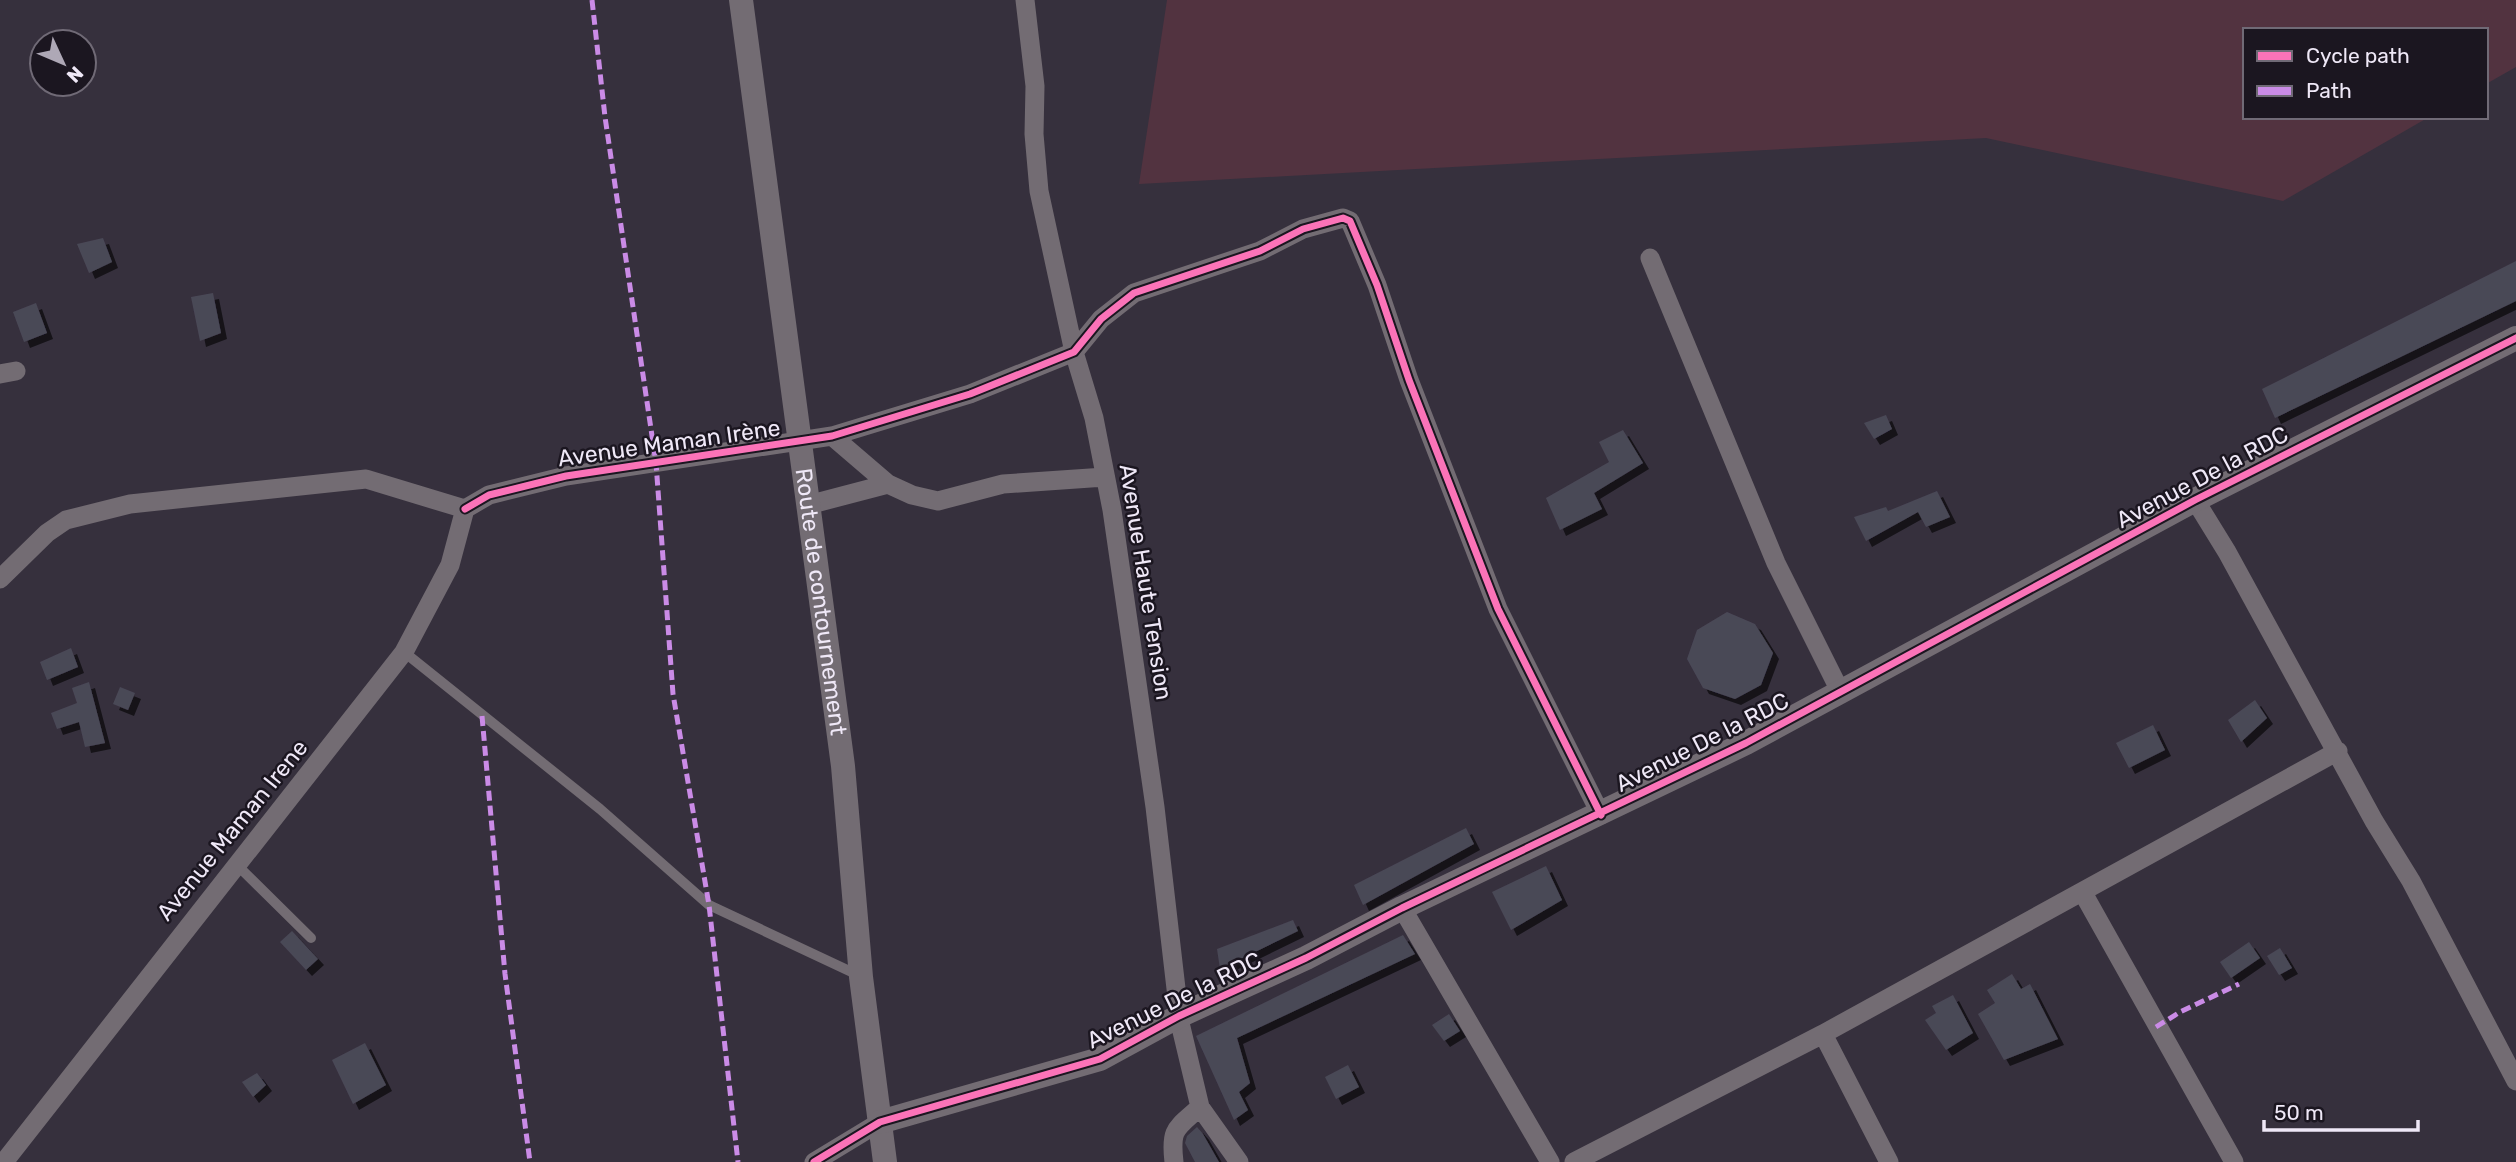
<svg xmlns="http://www.w3.org/2000/svg" width="2516" height="1162" viewBox="0 0 2516 1162" font-family="Rubik,sans-serif">
<defs>
<filter id="shadow"><feDropShadow dx="6" dy="6" stdDeviation="0" flood-color="#0009"/></filter>
</defs>
<rect width="100%" height="100%" fill="#36303d"/>
<path fill="#523340" d="M 1167,0 L 2516,0 L 2516,67 L 2486,84 L 2486,30 L 2245,30 L 2245,117 L 2429,117 L 2283,201 L 1986,138 L 1139,184 Z"/>
<path fill="#4a4857" filter="url(#shadow)" d="M 103,238 L 112,262 L 89,273 L 77,244 Z
M 2516,261 L 2516,301 L 2275,418 L 2262,389 Z
M 213,293 L 221,333 L 200,341 L 191,297 Z
M 36,303 L 47,333 L 24,342 L 13,312 Z
M 1886,415 L 1892,429 L 1874,439 L 1864,423 Z
M 1623,430 L 1643,463 L 1594,493 L 1602,509 L 1560,530 L 1546,498 L 1609,462 L 1599,442 Z
M 1937,491 L 1950,517 L 1926,527 L 1918,512 L 1866,541 L 1854,517 L 1886,507 L 1888,511 Z
M 1727,612 L 1755,624 L 1773,653 L 1761,685 L 1735,699 L 1703,688 L 1687,659 L 1697,630 Z
M 71,648 L 78,667 L 47,680 L 40,662 Z
M 89,682 L 105,743 L 85,747 L 79,722 L 57,729 L 51,713 L 77,703 L 72,688 Z
M 120,687 L 135,693 L 128,710 L 113,704 Z
M 2255,700 L 2267,718 L 2241,742 L 2228,720 Z
M 2153,725 L 2165,750 L 2129,768 L 2116,743 Z
M 1466,828 L 1474,844 L 1363,905 L 1354,885 Z
M 1546,866 L 1562,900 L 1511,930 L 1492,892 Z
M 1293,920 L 1298,931 L 1220,969 L 1217,949 Z
M 292,931 L 318,959 L 306,970 L 280,942 Z
M 1403,935 L 1415,954 L 1237,1038 L 1250,1083 L 1239,1092 L 1248,1110 L 1234,1120 L 1196,1036 Z
M 2249,942 L 2260,958 L 2231,978 L 2220,962 Z
M 2280,948 L 2292,968 L 2279,975 L 2267,956 Z
M 2012,974 L 2021,989 L 2030,984 L 2058,1039 L 2004,1060 L 1978,1014 L 1995,1003 L 1987,990 Z
M 1953,995 L 1973,1033 L 1946,1050 L 1925,1020 L 1936,1013 L 1932,1006 Z
M 1449,1014 L 1460,1031 L 1444,1041 L 1432,1025 Z
M 365,1043 L 386,1085 L 353,1104 L 332,1060 Z
M 1348,1065 L 1359,1087 L 1336,1099 L 1325,1077 Z
M 257,1073 L 266,1085 L 253,1097 L 242,1082 Z
M 1197,1127 L 1203,1134 L 1219,1162 L 1195,1162 L 1185,1143 L 1187,1136 Z"/>
<g fill="none" stroke-linecap="round" stroke-linejoin="round">
<path stroke="#736c73" stroke-width="10" d="M 404,652 L 600,809 L 709,905 L 858,975
M 237,865 L 311,938"/>
<path stroke="#736c73" stroke-width="19" d="M 1025,0 L 1035,86 L 1034,134 L 1039,191 L 1074,352 L 1094,418 L 1112,510 L 1155,807 L 1180,1023 L 1200,1107 C 1176,1129 1170,1128 1174,1162
M 1650,258 L 1776,563 L 1840,691
M 0,374 L 16,371
M 832,436 L 888,484 L 912,495 L 938,501 L 1003,484 L 1105,477
M 2195,500 L 2227,552 L 2374,821 L 2411,881 L 2516,1081
M 808,505 L 888,484
M 465,509 L 489,495 L 566,476 L 832,436 L 970,394 L 1074,352 L 1101,319 L 1134,293 L 1260,251 L 1303,229 L 1343,218 L 1350,221 L 1377,285 L 1409,380 L 1498,609 L 1601,815
M 0,579 L 47,533 L 66,520 L 130,504 L 366,479 L 465,509
M 2083,893 L 2234,1162
M 1402,908 L 1550,1162
M 1823,1034 L 1889,1162
M 1200,1107 L 1239,1162
M 4,1162 L 404,652 L 450,565 L 465,509
M 814,1162 L 880,1122
M 1574,1162 L 1823,1034 L 2338,751"/>
<g stroke="#736c73" stroke-width="24">
<path id="s1" d="M 741,0 L 843,766 L 861,977 L 885,1162"/>
<path d="M 880,1122 L 1100,1059 L 1179,1016 L 1306,958 L 1402,908 L 1746,743 L 2195,500 L 2516,338"/>
</g>
<path stroke="#ca8be6" stroke-width="5" stroke-dasharray="10 5" stroke-linecap="butt" d="M 592,0 L 605,117 L 656,463 L 673,694 L 709,905 L 738,1162
M 482,716 L 505,974 L 530,1162
M 2156,1027 L 2180,1012 L 2239,984"/>
<g stroke="#1b1620" stroke-width="11">
<path id="cycleway" d="M 465,509 L 489,495 L 566,476 L 832,436 L 970,394 L 1074,352 L 1101,319 L 1134,293 L 1260,251 L 1303,229 L 1343,218 L 1350,221 L 1377,285 L 1409,380 L 1498,609 L 1601,815
M 814,1162 L 880,1122 L 1100,1059 L 1179,1016 L 1306,958 L 1402,908 L 1746,743 L 2195,500 L 2516,338"/>
</g>
<use href="#cycleway" stroke="#fb73b8" stroke-width="7"/>
</g>
<g text-anchor="middle" stroke-width="5" stroke-linejoin="round" paint-order="stroke">
<g font-size="23" fill="#efe8f7" stroke="#1b1620">
<text transform="translate(669 443) rotate(-8)" y="8">Avenue Maman Irène</text>
<text transform="translate(2202 477) rotate(-28)" y="8">Avenue De la RDC</text>
<text transform="translate(1146 582) rotate(81)" y="8">Avenue Haute Tension</text>
<text dy="8" stroke="none"><textPath href="#s1" startOffset="607">Route de contournement</textPath></text>
<text transform="translate(1702 742) rotate(-27)" y="8">Avenue De la RDC</text>
<text transform="translate(232 830) rotate(-51)" y="8">Avenue Maman Irene</text>
<text transform="translate(1174 1000) rotate(-26)" y="8">Avenue De la RDC</text>
</g>
</g>
<rect x="2243" y="28" width="245" height="91" fill="#1b1620" stroke="#706a76" stroke-width="2"/>
<rect x="2257" y="51" width="35" height="10" fill="#fb73b8" stroke="#706a76" stroke-width="2"/>
<text x="2306" y="63" font-size="21" fill="#efe8f7">Cycle path</text>
<rect x="2257" y="86" width="35" height="10" fill="#ca8be6" stroke="#706a76" stroke-width="2"/>
<text x="2306" y="98" font-size="21" fill="#efe8f7">Path</text>
<g transform="translate(63 63) rotate(134)"><circle r="33" fill="#1b1620" stroke="#706a76" stroke-width="2"/>
<path d="M0-5L12 26L0 18L-12 26Z" fill="#aea8b6"/>
<text y="-10" font-size="19" font-weight="bold" text-anchor="middle" fill="#efe8f7">N</text>
</g>
<path d="M2264 1120v10h154v-10" fill="none" stroke="#efe8f7" stroke-width="3.5"/>
<text x="2274" y="1120" font-size="21" fill="#efe8f7" stroke="#1b1620" stroke-width="5" paint-order="stroke">50 m</text>
</svg>
